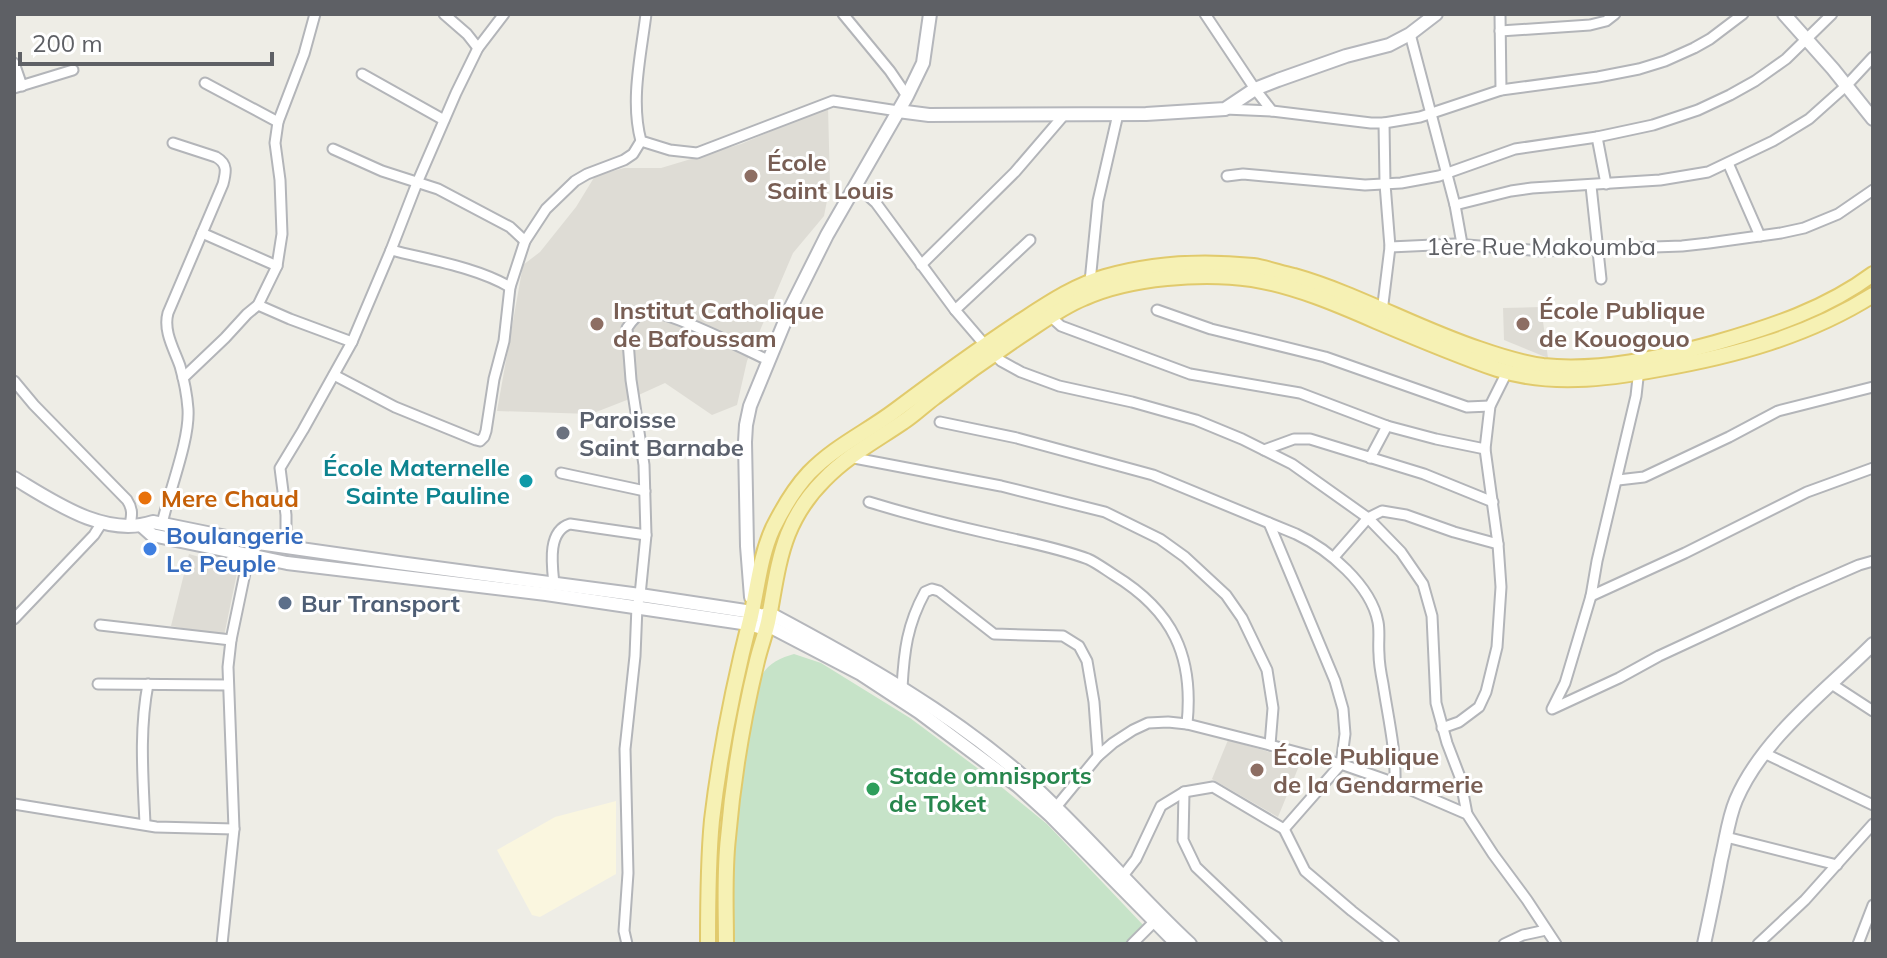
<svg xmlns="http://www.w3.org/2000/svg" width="1887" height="958" viewBox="0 0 1887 958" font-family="Mulish,sans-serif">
<rect width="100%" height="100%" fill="#eeede6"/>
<polygon fill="#faf6df" points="616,801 616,874 540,917 532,915 497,850 555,817"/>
<g fill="#dedcd5">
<polygon points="828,107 830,185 824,216 793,253 747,361 737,405 712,415 665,383 632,398 591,414 497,411 523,265 540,252 576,207 595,176 624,168 661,168 741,144"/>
<polygon points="1541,307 1548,358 1504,340 1503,308"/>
<polygon points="189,554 238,568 224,636 171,626"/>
<polygon points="1228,740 1301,761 1278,817 1212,779"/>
</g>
<path fill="#c6e3c8" d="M794,654l27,9 89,55 78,58 59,48 98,103 -19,17h-396c-2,-64 8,-129 17,-192 3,-22 4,-53 13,-73 6,-15 20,-21 34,-25z"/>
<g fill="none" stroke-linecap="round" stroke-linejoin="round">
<defs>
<g id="street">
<polyline points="444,14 467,34 478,48"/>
<path d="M646,14c-5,41 -16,87 -5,127l29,9 27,3 136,-52 65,10"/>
<polyline points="843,14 890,71 907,96"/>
<polyline points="1205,14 1255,89 1272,111"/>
<polyline points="1500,14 1501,90"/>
<polyline points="1500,31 1590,25 1606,21 1615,14"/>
<polyline points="1410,34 1455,205 1462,244"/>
<polyline points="14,63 22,86"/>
<polyline points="362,74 444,120"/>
<polyline points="205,83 278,122"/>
<polyline points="14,88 73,70"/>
<polyline points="1225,109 1272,111 1371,123 1384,123 1420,117 1501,90 1598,77 1639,69 1665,61 1694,48 1710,39 1743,14"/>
<polyline points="1597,137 1606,184"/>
<polyline points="333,149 382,171 438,189 510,227 525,241"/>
<polyline points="1728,163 1760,236"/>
<polyline points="1227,176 1243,174 1365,185 1401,183 1439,176 1515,149 1597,137 1653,125 1698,110 1730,95 1755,81 1786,59 1832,14"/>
<polyline points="856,185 876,203 955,310 985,345 1001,361 1021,372 1059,386 1132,402 1196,420 1242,439 1292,464 1368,518 1401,552 1423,584 1432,616 1436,703 1447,743 1460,777 1467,814"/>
<polyline points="1591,186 1601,279"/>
<polyline points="1455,205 1511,191 1532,188 1660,180 1708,172 1773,141 1809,119 1847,85 1873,57"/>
<polyline points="202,233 277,266"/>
<polyline points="1390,247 1455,244 1542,251 1682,246 1709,243 1781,233 1804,228 1838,214 1873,190"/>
<path d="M391,250c38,10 85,17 119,37"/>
<polyline points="921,265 1015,172 1064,115"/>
<polyline points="1090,282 1098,201 1118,114"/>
<polyline points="258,305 290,319 352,342"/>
<polyline points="955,310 1030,240"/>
<polyline points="1157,310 1211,329 1325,357 1467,407 1490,406"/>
<polyline points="1382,312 1390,247 1385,184 1384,123"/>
<polyline points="1050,316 1061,326 1190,374 1300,393 1387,426 1436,439 1485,449"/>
<polyline points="1639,369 1636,396 1597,561 1591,596 1565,683 1552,709 1619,678 1659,656 1797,592 1859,565 1873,561"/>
<polyline points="334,375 395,407 476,440 480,441 484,437 486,431 494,379 504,341 510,287 525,241 546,209 575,181 587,174 624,160 633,154 641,141"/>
<polyline points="183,378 225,338 247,314 258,305 277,266 282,234 280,180 275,143 278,122 304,54 315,14"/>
<path d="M14,381l20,24 93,95c6,9 5,15 3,25"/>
<path d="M940,422l77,16 136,37 143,59c32,15 75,51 82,88 2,10 0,21 1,32 0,10 2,20 4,30 5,33 13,66 12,99"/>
<polyline points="1264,450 1294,439 1310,439 1424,474 1493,502"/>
<polyline points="849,457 1001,486 1105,512 1160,539 1185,557 1226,595 1242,618 1267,670 1273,708 1270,745"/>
<polyline points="1370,458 1387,426"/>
<polyline points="561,473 645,491"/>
<polyline points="1618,480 1644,477 1729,437 1778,411 1873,387"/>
<path d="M869,502c39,12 78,22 118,31 34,8 69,14 101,26 9,4 18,11 26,16 59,36 80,81 73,149"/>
<path d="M162,524c7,-33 28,-84 26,-115 -1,-14 -4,-29 -8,-43 -6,-17 -17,-35 -12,-53l55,-129c3,-12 5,-20 -7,-27l-43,-14"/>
<polyline points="286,547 286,515 280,468 303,430 352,342 391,250 417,183 456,93 478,48 504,14"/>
<polyline points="1334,557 1368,518 1382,511 1406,515 1454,532 1498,544"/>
<path d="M554,584c-2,-19 -7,-53 16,-60l76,11"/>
<polyline points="1591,596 1685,553 1807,492 1873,468"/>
<polyline points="14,619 94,535 101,524"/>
<polyline points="100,625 231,640"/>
<polyline points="1830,683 1873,711"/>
<polyline points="98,684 228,685"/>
<path d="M902,688c2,-37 5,-63 23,-96l7,-3 7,2 55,43 69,2 16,10 8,15 7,41 4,54"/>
<polyline points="1442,728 1459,722 1479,707 1486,692 1497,647 1501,587 1498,544 1485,449 1490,406 1508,370"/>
<polyline points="1764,753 1873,805"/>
<polyline points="1184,792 1183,840 1196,867 1277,944"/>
<polyline points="14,804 156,827 234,829"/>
<polyline points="1052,812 1098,756 1113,743 1133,730 1148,723 1168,722 1187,724 1270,745 1341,764 1395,783 1467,814 1493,854 1527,900 1556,944"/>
<path d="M145,824c-2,-47 -6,-93 3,-140"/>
<polyline points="1284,829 1305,871 1352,911 1394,944"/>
<polyline points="1726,837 1837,865"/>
<polyline points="1122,877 1136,859 1161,806 1184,792 1213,787 1284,829 1341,764 1345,734 1343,709 1335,681 1269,523"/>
<polyline points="222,944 234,829 228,667 231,640 250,549"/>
<path d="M627,944l-3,-13 4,-58 -3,-124 10,-93 2,-50 3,-11 6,-60 -2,-70 -13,-85 -4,-52c4,-6 10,-14 18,-16 17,-5 103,39 123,48"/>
<polyline points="1132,944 1158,918"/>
<polyline points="1504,944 1523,935 1546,930"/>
<polyline points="1758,944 1805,900 1873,824"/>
<polyline points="1858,944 1873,905"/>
</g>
<g id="secondary">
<polyline points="1784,14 1833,69 1873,119"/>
<polyline points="898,111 929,115 1146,114 1225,109 1255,89 1278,80 1346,56 1389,45 1410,34 1436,14"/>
<path d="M14,478c40,24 91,60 139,44l98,20 148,21 241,32 112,17 10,4 7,-3c90,48 180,98 257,166 58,52 107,112 164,165"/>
<polyline points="142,526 152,535 287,563 546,594 749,624 759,627 767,625 861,674 919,712 1018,786 1050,815 1177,944"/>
<polyline points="751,597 747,546 745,442 746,425 750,406 790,309 827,235 907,96 923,63 930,14"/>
<path d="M1704,944c6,-28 12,-56 17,-84 5,-20 7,-41 15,-60 27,-63 90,-109 137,-156"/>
</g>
<g id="primary">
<path d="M708,944c0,-41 0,-83 4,-124 8,-68 22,-137 39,-204 7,-31 9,-59 22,-88 10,-20 21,-39 36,-55 26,-27 58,-41 87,-63 40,-30 80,-59 122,-87 28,-18 55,-37 87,-46 48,-14 99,-16 148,-11 14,2 27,7 41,10 63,18 122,52 185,73 20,7 42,14 64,17 57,6 117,-8 172,-23 56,-16 111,-34 158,-69"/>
<path d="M726,944c0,-35 -2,-71 2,-106 5,-59 15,-119 29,-177 3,-13 8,-26 11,-39 6,-30 9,-60 20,-88 8,-20 21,-39 36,-54 23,-24 51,-39 79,-58 11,-7 21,-17 32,-25 30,-23 61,-45 93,-66 18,-12 36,-25 56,-33 46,-21 119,-26 168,-19 43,7 85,25 124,42 40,17 80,34 121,48 52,17 109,10 162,0 75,-13 149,-33 214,-74"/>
</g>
</defs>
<use href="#street" stroke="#b3b5b9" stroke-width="13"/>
<use href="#secondary" stroke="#b5b7bc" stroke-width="16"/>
<use href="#primary" stroke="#e1ca6c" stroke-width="18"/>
<use href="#street" stroke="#fff" stroke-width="9"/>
<use href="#secondary" stroke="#fff" stroke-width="12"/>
<use href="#primary" stroke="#f6f1b4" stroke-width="14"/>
</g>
<g fill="#8d6e63" stroke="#fff" stroke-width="3">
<circle cx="751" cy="176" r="8"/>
<circle cx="597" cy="324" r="8"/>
<circle cx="1523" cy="324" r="8"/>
<circle cx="1257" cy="770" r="8"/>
</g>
<circle fill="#6b7280" stroke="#fff" stroke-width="3" cx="563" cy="433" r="8"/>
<circle fill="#0f9aa8" stroke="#fff" stroke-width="3" cx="526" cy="481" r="8"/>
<circle fill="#e8710a" stroke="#fff" stroke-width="3" cx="145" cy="498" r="8"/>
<circle fill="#3f7fe0" stroke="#fff" stroke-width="3" cx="150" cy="549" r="8"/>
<circle fill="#5c6f8a" stroke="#fff" stroke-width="3" cx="285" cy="603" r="8"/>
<circle fill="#2e9e5b" stroke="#fff" stroke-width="3" cx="873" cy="789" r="8"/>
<g text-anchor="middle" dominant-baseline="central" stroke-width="6" stroke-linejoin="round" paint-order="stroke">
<g font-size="24" font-weight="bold" fill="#785e54" stroke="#fff" text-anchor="start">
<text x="767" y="162">École<tspan x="767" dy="28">Saint Louis</tspan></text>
<text x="613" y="310">Institut Catholique<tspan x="613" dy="28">de Bafoussam</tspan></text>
<text x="1539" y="310">École Publique<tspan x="1539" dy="28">de Kouogouo</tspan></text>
<text x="1273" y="756">École Publique<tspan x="1273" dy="28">de la Gendarmerie</tspan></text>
</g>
<g font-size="24" fill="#5e6065" stroke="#fff">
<text x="1541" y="246">1ère Rue Makoumba</text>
</g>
<g font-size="24" font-weight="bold" fill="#5b616d" stroke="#fff" text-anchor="start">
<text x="579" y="419">Paroisse<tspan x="579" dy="28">Saint Barnabe</tspan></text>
</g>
<g font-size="24" font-weight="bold" fill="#0d838f" stroke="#fff" text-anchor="end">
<text x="510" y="467">École Maternelle<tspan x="510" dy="28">Sainte Pauline</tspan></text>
</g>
<g font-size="24" font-weight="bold" fill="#c56008" stroke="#fff" text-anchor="start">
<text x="161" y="498">Mere Chaud</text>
</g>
<g font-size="24" font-weight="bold" fill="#366cbe" stroke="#fff" text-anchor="start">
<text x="166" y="535">Boulangerie<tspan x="166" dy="28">Le Peuple</tspan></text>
</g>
<g font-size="24" font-weight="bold" fill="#4e5e75" stroke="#fff" text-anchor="start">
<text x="301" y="603">Bur Transport</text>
</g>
<g font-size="24" font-weight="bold" fill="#27864d" stroke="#fff" text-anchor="start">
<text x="889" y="775">Stade omnisports<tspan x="889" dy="28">de Toket</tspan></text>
</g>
</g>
<rect width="1887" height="958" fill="none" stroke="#5e6065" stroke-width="32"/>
<path d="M20 52v12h252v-12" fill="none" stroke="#5e6065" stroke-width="4"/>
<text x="32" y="52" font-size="24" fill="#5e6065" stroke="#ffffff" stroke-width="6" paint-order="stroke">200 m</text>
</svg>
